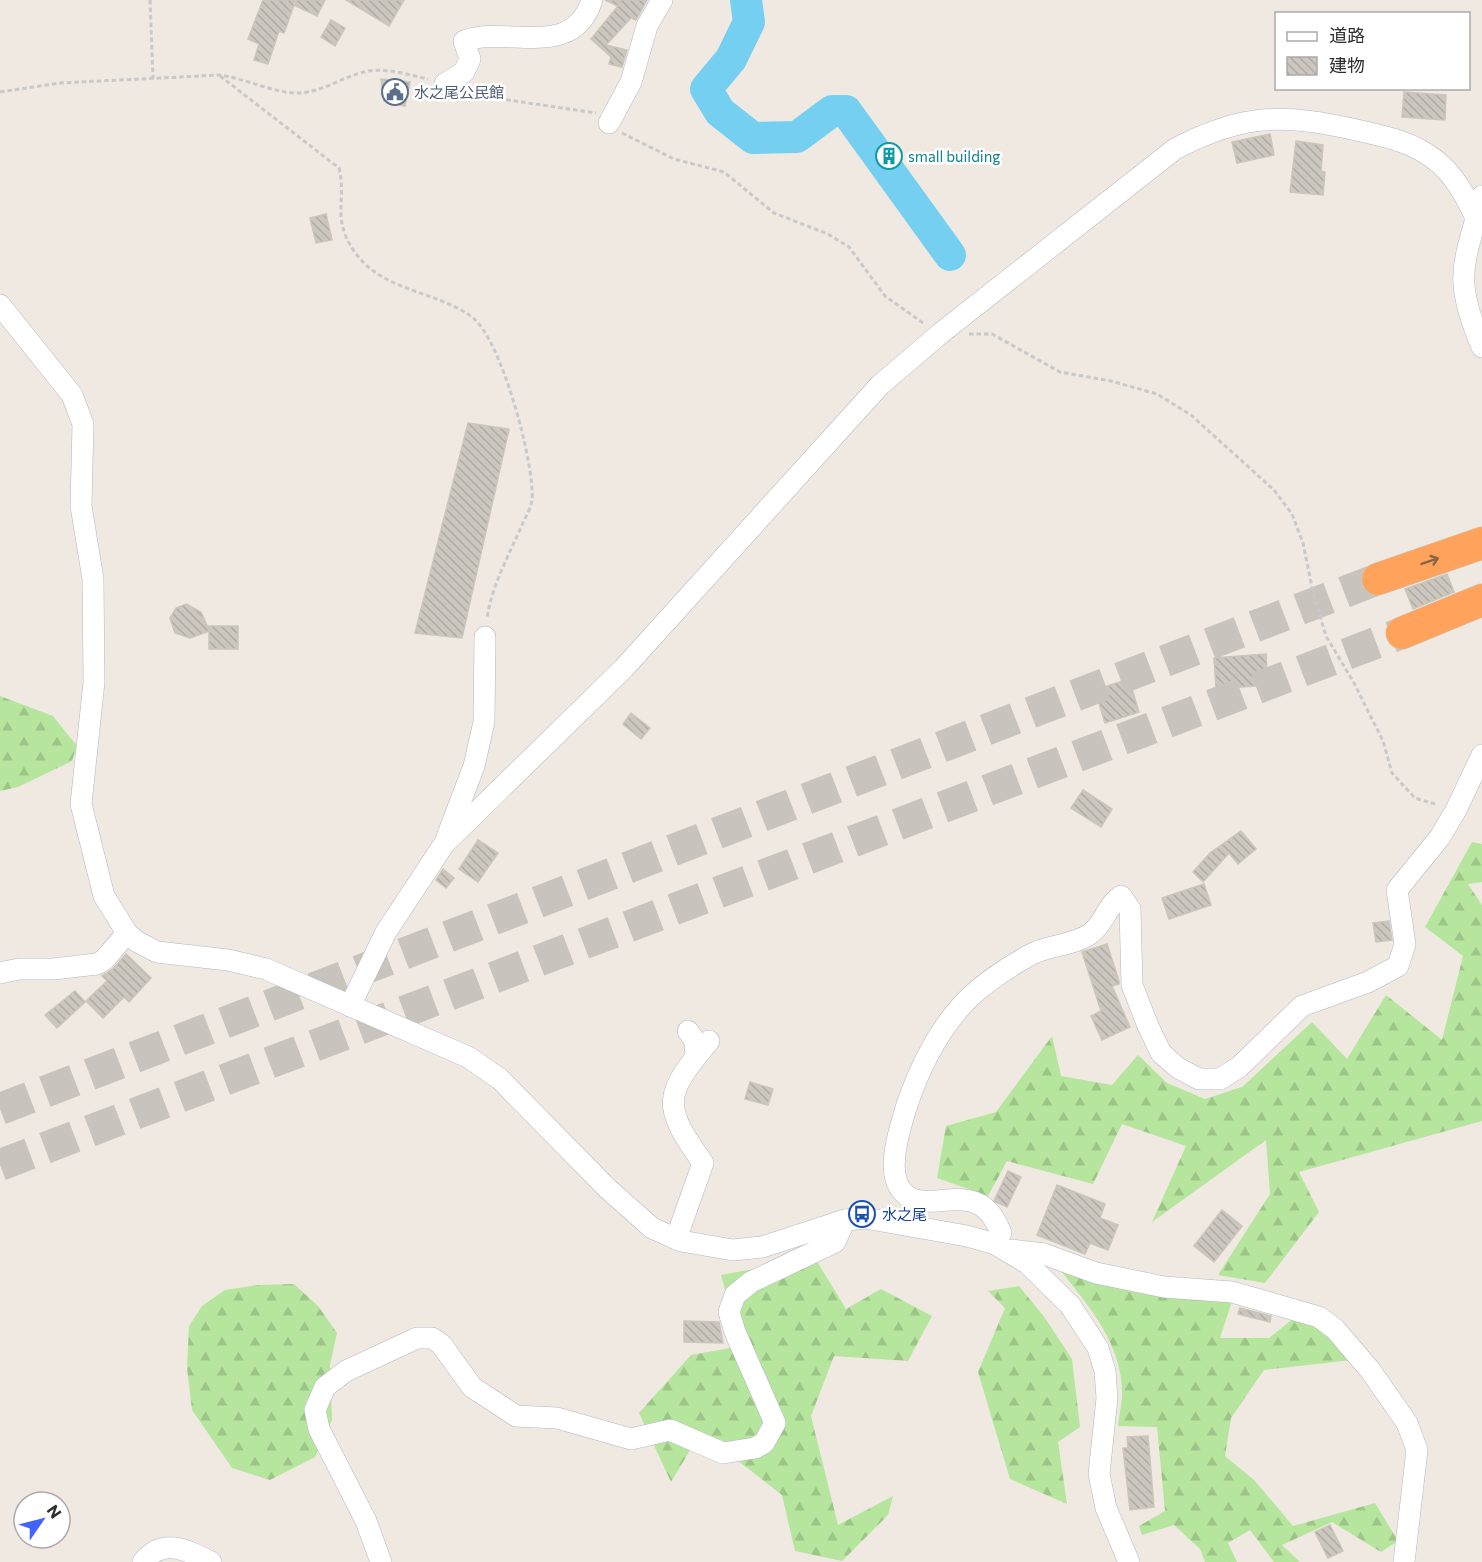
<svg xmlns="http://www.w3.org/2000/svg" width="1482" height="1562" viewBox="0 0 1482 1562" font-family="Commissioner,'Noto Sans JP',sans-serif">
<defs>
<pattern id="forest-firs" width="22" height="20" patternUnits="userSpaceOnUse" patternTransform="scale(1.5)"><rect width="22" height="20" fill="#b6e59e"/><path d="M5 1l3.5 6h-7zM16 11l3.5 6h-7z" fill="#9dc588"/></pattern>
<pattern id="building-back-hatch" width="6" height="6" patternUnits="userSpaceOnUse" patternTransform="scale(1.5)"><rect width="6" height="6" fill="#cbc7bf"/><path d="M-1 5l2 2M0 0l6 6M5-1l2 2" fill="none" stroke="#afaba4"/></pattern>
</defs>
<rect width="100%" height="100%" fill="#efe9e1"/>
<g fill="url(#forest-firs)">
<polygon points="0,696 53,716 77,746 72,761 18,787 0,791"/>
<polygon points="1472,842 1482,844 1482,882 1468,884 1482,905 1482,1121 1299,1172 1319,1212 1265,1283 1218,1275 1270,1194 1266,1140 1152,1222 1186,1146 1122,1124 1093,1184 1007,1161 988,1196 937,1178 946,1126 996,1112 1052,1036 1061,1076 1112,1085 1138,1055 1167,1083 1205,1099 1242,1087 1312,1022 1347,1059 1386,995 1442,1040 1463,956 1425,927"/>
<polygon points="810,1250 846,1309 881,1289 932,1316 908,1361 834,1356 811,1416 838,1525 893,1496 888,1515 842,1561 795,1551 782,1495 701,1432 671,1482 639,1413 691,1355 741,1346 721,1275 765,1267"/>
<path d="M1061,1271c61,22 107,28 171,30l-12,37h49l25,-20 26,8 32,34 -88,10 -33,48 -6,38 29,24 39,46 82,-23 23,38 -17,11 -49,-30 -50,23 18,17h-26l-24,-32 -22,13 9,19h-32l-5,-13 -26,-24 -32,10 -3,-9 26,-15 -8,-84 -39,-1c1,-10 4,-22 4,-32 1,-48 -33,-88 -61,-123z"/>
<polygon points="294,1284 318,1306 337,1333 330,1365 332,1420 315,1457 270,1480 232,1468 192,1410 187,1368 189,1326 202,1306 225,1290 258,1285"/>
<polygon points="1019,1286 1045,1318 1072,1359 1080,1427 1058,1442 1067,1504 1010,1479 978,1372 1005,1308 988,1291"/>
</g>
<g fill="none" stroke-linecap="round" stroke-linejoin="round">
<polyline stroke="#75cff0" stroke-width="32" points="746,0 749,22 731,59 706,89 720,112 753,138 797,137 832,111 846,111 950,255"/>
</g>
<g fill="url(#building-back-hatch)" stroke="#cbc5ba" stroke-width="1.5">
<polygon points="263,0 325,0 317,16 294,5 284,33 279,31 268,64 254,60 259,44 248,39"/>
<polygon points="346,0 404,0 389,26"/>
<polygon points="605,0 647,0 636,20 631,18 606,45 627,50 622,67 609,64 611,57 591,39 618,6"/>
<polygon points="331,20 345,28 335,46 321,37"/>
<polygon points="381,79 410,82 405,106 384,101"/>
<polygon points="1404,92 1446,95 1445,120 1402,117"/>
<polygon points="1270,134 1274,155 1237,163 1232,142"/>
<polygon points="1296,141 1323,145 1321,171 1325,172 1323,195 1290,192"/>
<polygon points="326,214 332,240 316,243 310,218"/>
<polygon points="468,423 509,429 462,638 415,633"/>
<polygon points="1447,574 1454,592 1413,609 1405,589"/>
<polygon points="186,604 201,612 209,630 209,626 238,626 238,649 209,649 209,631 190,638 175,633 170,618 176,608"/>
<polygon points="1266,654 1268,685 1216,689 1214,658"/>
<polygon points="1129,679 1139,712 1105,723 1095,690"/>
<polygon points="631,713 650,728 641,739 623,724"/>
<polygon points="1083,790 1112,809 1101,827 1071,808"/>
<polygon points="1241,831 1256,849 1238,864 1229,853 1203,882 1193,872 1210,853"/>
<polygon points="478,840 498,853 478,882 459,869"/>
<polygon points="443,869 454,878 446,888 436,880"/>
<polygon points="1204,884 1211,905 1169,919 1162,898"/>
<polygon points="1389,921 1392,940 1376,942 1373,923"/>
<polygon points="1107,944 1119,981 1119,984 1112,986 1130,1027 1102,1040 1091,1016 1101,1011 1082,952"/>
<polygon points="126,954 151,978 129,1002 124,997 103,1018 86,1001 107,981 102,976 113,969"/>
<polygon points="75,991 85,1002 57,1028 45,1015"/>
<polygon points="750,1082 773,1089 768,1105 745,1099"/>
<polygon points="1008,1171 1021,1177 1007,1207 994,1201"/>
<polygon points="1057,1185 1105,1204 1100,1218 1118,1225 1108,1250 1090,1243 1085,1254 1037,1235"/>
<polygon points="1222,1210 1242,1226 1214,1262 1194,1246"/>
<polygon points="1240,1308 1271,1316 1270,1322 1238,1314"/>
<polygon points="684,1321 719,1322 723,1343 684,1342"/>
<polygon points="1148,1436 1154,1507 1130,1510 1123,1448 1128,1448 1127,1437"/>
<polygon points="1330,1525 1343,1551 1328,1558 1315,1532"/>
</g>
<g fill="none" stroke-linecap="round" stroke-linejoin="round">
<g stroke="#c8c4bd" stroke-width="32" stroke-dasharray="32 16" stroke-linecap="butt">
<polyline points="0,1109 1378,579"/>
<polyline points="0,1165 1402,633"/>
</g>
<defs>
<g id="minor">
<path d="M445,84l19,-12 6,-13 -6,-18c44,-16 109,20 128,-41"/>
<polyline points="609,123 631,82 647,26 662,0"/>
<path d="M1482,196c-18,70 -30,80 0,151"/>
<polyline points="0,305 72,395 83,424 81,506 93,579 94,682 81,804 104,896 127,933 136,941 157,952 228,960 266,969 468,1057 500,1079 608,1189 652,1228 681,1241 733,1250 762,1247 845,1220 865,1218 967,1236 995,1244 1027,1263 1070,1305 1098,1348 1105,1371 1107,1398 1099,1474 1106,1508 1129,1562"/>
<polyline points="447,837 474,766 484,722 485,637"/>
<polyline points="0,973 19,969 53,969 97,964 104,960 127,933"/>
<path d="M350,1006l36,-74 58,-88 180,-176 256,-283 61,-52 234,-184c70,-37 110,-35 186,-18 26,6 51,11 73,28 20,15 31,36 42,59"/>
<polyline points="688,1031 695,1041 696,1057"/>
<path d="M676,1239l27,-76c-41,-58 -40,-67 6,-122"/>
<path d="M995,1244l6,-11c-24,-63 -74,-12 -99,-42 -14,-16 -6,-48 -1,-66 12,-45 35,-95 69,-128 16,-15 40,-31 60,-42 17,-10 42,-9 60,-21 14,-10 17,-29 31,-38l9,13 2,76 16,41 13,27 17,15 21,11h21l19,-12 63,-61 66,-24 30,-16 7,-22 -8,-54 43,-53 16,-27 26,-55"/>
<polyline points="1012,1250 1044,1254 1096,1273 1164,1287 1232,1292 1319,1317 1335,1329 1370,1370 1407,1423 1417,1450 1404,1562"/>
<path d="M143,1562c20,-25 44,-12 68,0"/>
<polyline points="381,1562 366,1521 319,1429 315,1410 325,1387 346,1371 417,1338 432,1338 441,1344 472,1387 516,1416 557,1418 631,1439 670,1430 723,1453 755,1448 764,1443 775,1423 735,1332 729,1312 735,1295 751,1282 835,1242 845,1220"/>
</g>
<g id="highway">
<polyline points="1378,579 1482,543"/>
<polyline points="1402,633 1482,600"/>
</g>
</defs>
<use href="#minor" stroke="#b4b7c1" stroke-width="22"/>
<use href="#highway" stroke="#c9c9c9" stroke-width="33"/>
<g stroke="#c9c9c9" stroke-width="3" stroke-dasharray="4.5 3" stroke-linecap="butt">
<polyline points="150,0 153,78"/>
<path d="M220,76l119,92c8,34 -8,49 15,83 28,41 81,39 118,66 29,21 63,147 60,183 -1,8 -7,18 -10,25 -13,30 -31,62 -35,94"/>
<polyline points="470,90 508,100 596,113"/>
<path d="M0,92l60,-9 159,-8c25,3 52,17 76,18 26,1 49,-18 74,-22 19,-3 41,4 59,8"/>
<polyline points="622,133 674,159 724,172 774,213 828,234 849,247 885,296 923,323"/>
<polyline points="969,334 992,334 1060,372 1111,381 1157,394 1191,415 1274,490 1292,514 1303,543 1313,592 1326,636 1354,683 1383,741 1392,773 1415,798 1438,805"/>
</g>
<use href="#minor" stroke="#fff" stroke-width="21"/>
<use href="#highway" stroke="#ffa35c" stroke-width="32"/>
</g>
<defs><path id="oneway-shaft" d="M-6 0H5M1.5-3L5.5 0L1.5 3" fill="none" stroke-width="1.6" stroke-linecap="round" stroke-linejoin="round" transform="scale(1.5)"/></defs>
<use stroke="#8c6343" href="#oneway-shaft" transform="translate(1430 561) rotate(-19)"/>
<defs>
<symbol id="civic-ring" viewBox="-11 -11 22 22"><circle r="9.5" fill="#fff" stroke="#5c6f8a" stroke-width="1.5"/><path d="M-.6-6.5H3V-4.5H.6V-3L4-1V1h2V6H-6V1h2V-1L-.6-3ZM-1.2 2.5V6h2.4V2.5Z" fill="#5c6f8a"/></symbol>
<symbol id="building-ring" viewBox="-11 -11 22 22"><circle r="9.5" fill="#fff" stroke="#0f9aa8" stroke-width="1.5"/><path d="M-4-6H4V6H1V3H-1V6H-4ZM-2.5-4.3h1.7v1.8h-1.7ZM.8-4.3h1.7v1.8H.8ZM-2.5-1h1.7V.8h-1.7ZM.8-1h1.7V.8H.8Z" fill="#0f9aa8"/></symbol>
<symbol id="bus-ring" viewBox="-11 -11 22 22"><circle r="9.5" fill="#fff" stroke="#1a4fb4" stroke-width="1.5"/><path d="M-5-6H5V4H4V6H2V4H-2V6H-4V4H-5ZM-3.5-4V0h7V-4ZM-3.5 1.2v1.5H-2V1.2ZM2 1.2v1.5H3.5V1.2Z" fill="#1a4fb4"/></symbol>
</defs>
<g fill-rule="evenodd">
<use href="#civic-ring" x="380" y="77" width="30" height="30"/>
<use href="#building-ring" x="874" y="141" width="30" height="30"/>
<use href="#bus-ring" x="847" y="1199" width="30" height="30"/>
</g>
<g text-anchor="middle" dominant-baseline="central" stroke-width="5" stroke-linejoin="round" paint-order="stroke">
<g font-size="15" fill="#4e5e75" stroke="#fff" text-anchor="start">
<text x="414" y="92">水之尾公民館</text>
</g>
<g font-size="15" fill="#0d838f" stroke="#fff" text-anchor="start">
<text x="908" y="156">small building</text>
</g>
<g font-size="15" fill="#164399" stroke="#fff" text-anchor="start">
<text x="882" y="1214">水之尾</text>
</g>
</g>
<rect x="1275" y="12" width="195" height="78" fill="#ffffff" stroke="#ababab" stroke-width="1.5"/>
<rect x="1287" y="32" width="30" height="9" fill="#ffffff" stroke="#ababab" stroke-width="1.5"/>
<text x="1329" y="42" font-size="18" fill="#2e2e2e">道路</text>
<rect x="1287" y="57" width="30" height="18" fill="url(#building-back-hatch)" stroke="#ababab" stroke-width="1.5"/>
<text x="1329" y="72" font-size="18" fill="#2e2e2e">建物</text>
<g transform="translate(42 1520) rotate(55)"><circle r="28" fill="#ffffff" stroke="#ababab" stroke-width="1.5"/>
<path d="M0-4.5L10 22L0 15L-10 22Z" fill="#4264fb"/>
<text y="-9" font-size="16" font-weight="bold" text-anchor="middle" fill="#2e2e2e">N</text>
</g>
</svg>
